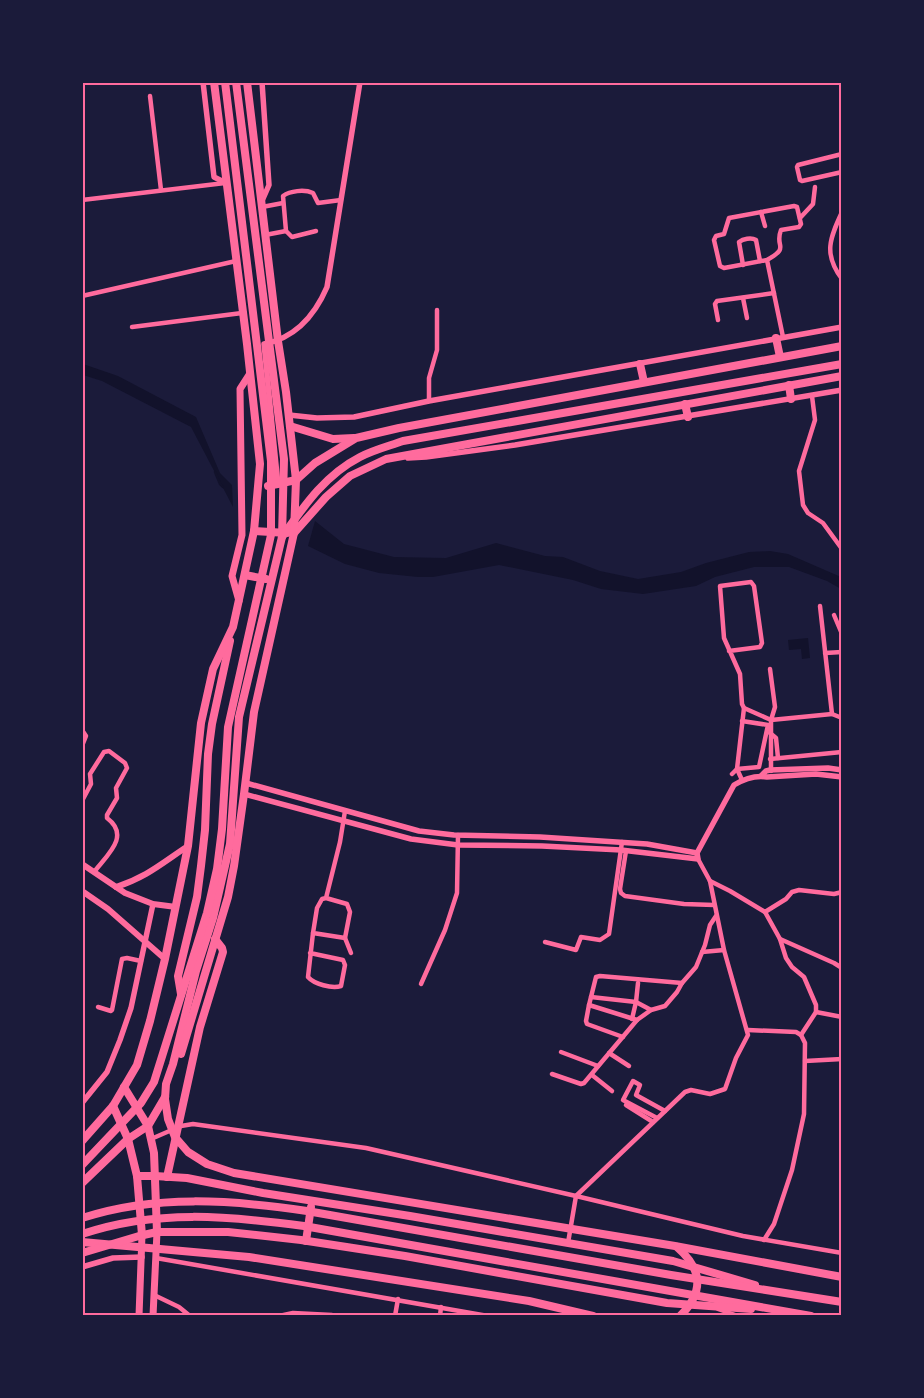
<svg xmlns="http://www.w3.org/2000/svg" width="924" height="1398" viewBox="0 0 924 1398" font-family="'Asap Condensed',sans-serif">
<rect width="100%" height="100%" fill="#1b1b3a"/>
<g fill="#12122b">
<polygon points="83,364 118,376 196,417 220,473 232,485 233,507 191,427 102,381 83,375"/>
<polygon points="315,521 344,544 394,557 446,558 496,543 545,556 563,557 600,571 638,579 681,572 706,563 749,552 770,551 788,554 841,577 841,589 827,581 789,567 754,567 715,577 696,586 643,594 601,589 573,580 499,565 433,577 418,577 379,573 345,564 308,546"/>
<polygon points="808,638 810,658 802,659 801,649 789,650 788,640"/>
</g>
<g fill="none" stroke-linecap="round" stroke-linejoin="round">
<polyline stroke="#12122b" stroke-width="2.5" points="215,472 220,484 223,487"/>
<g stroke="#ff6b9d" stroke-width="4.5">
<polyline points="150,96 161,190"/>
<polyline points="842,154 798,165 797,167 800,180 802,181 842,172"/>
<polyline points="82,200 225,183"/>
<polyline points="262,207 283,203"/>
<polyline points="761,212 765,226"/>
<path d="M842,212c-12,26 -19,42 0,67"/>
<polyline points="800,218 813,204 815,187"/>
<path d="M316,231l-24,6 -6,-6 -3,-35c7,-5 21,-7 30,-3l5,10 23,-3"/>
<polyline points="265,235 286,231"/>
<path d="M767,260l-43,8 -4,-2 -6,-26 2,-4 8,-2 5,-16 65,-12 3,1 4,17 -2,3 -18,3c-7,18 10,16 -14,30l16,77"/>
<path d="M743,265l-4,-23c4,-3 12,-5 17,-2l4,21"/>
<polyline points="82,296 236,261"/>
<polyline points="743,298 747,318"/>
<polyline points="718,320 715,304 717,301 774,293"/>
<polyline points="132,327 242,313"/>
<polyline points="812,396 815,420 799,471 803,505 808,513 823,523 842,549"/>
<polyline points="429,401 429,378 437,350 437,310"/>
<polyline points="834,615 842,634"/>
<polyline points="729,651 760,647 762,643 754,586 751,582 720,586 724,638 740,674 742,704 744,708 771,720 771,771"/>
<polyline points="825,653 842,652"/>
<polyline points="770,669 775,707 771,720 832,714 820,606"/>
<polyline points="832,714 842,718"/>
<polyline points="82,730 86,736 82,746"/>
<polyline points="770,733 776,738 778,758"/>
<polyline points="770,759 842,752"/>
<polyline points="732,774 737,769 759,767 768,725 742,721"/>
<polyline points="742,780 737,769 744,708"/>
<path d="M82,801l9,-17 -1,-10 14,-22 5,-1 16,12 2,5 -11,20 1,10 -10,17v3c24,18 0,37 -13,54"/>
<polyline points="626,851 620,889 621,893 625,896 684,904 714,905"/>
<polyline points="710,881 730,891 765,912 786,899 792,892 799,890 834,894 842,892"/>
<polyline points="326,898 347,904 350,912 345,938 313,933 317,908 322,899 326,898 340,842 345,811"/>
<polyline points="765,912 780,939 834,963 842,968"/>
<polyline points="345,938 351,953"/>
<polyline points="780,939 786,958 792,967 804,977 816,1005 816,1012 801,1035"/>
<polyline points="545,942 576,950 581,937 600,940 609,934 622,842"/>
<polyline points="702,952 724,950"/>
<path d="M310,953l33,7 2,5 -4,21c-9,3 -27,-2 -33,-9l5,-44"/>
<polyline points="421,984 445,930 457,893 458,835"/>
<polyline points="591,997 636,1002 651,1010"/>
<polyline points="589,1005 596,977 600,976 682,983"/>
<polyline points="98,1007 111,1011 112,1010 122,959 127,958 141,961"/>
<polyline points="816,1012 842,1017"/>
<polyline points="632,1019 636,1002 638,983"/>
<polyline points="748,1030 796,1032 801,1035 805,1043 804,1114 792,1170 774,1224 764,1240"/>
<polyline points="623,1037 587,1024 586,1021 589,1005 637,1020"/>
<polyline points="561,1052 598,1066"/>
<polyline points="609,1053 629,1066"/>
<polyline points="805,1061 842,1059"/>
<polyline points="552,1074 581,1084 584,1083 637,1020 651,1010 665,1006 677,992 682,983 696,967 705,945 710,925 716,916"/>
<polyline points="592,1075 612,1091"/>
<polyline points="626,1105 653,1122"/>
<polyline points="657,1118 623,1100 633,1081 640,1085 636,1095 665,1111"/>
<polyline points="151,1139 181,1126 193,1124 366,1148 576,1196 743,1236 842,1253"/>
<polyline points="576,1196 685,1092 691,1090 710,1094 725,1089 736,1058 748,1035 724,950 710,881 698,859"/>
<polyline points="568,1243 576,1196"/>
<polyline points="156,1258 488,1316"/>
<polyline points="154,1295 179,1307 190,1316"/>
<polyline points="718,1309 738,1316"/>
<polyline points="279,1316 293,1313 332,1315"/>
<polyline points="395,1316 398,1299"/>
<polyline points="440,1316 441,1307"/>
</g>
<g stroke="#ff6b9d" stroke-width="5.5">
<polyline points="203,82 214,177 226,183"/>
<polyline points="262,82 269,185 262,201"/>
<polyline points="289,415 317,418 354,417 429,401 842,327"/>
<polyline points="408,458 426,457 515,445 842,390"/>
<path d="M278,485l-14,-141c31,-6 51,-29 63,-57l33,-205"/>
<polyline points="761,776 766,771 770,770 828,768 842,770"/>
<polyline points="246,783 419,831 454,835 540,837 647,844 697,853"/>
<path d="M244,794l167,45 47,6 84,1 79,4 77,9 -1,-6 37,-68c10,-6 21,-10 33,-8l49,-3 26,3"/>
<polyline points="82,1103 107,1072 120,1040 131,1008 153,904"/>
<polyline points="82,1267 113,1258 142,1257"/>
</g>
<g stroke="#ff6b9d" stroke-width="6">
<polyline points="82,864 125,893 153,904 176,907"/>
<path d="M116,887c31,-10 46,-24 72,-41"/>
<polyline points="82,891 108,909 165,959"/>
</g>
<g stroke="#ff6b9d" stroke-width="7">
<polyline points="239,601 232,576 242,535 240,389 249,375"/>
<polyline points="139,1316 142,1235"/>
<polyline points="153,1316 157,1232"/>
</g>
<g stroke="#ff6b9d" stroke-width="8">
<polyline points="236,82 284,459 282,537 239,717 230,844 213,918 196,971 173,1064 166,1084 165,1099 168,1119 175,1137 188,1152 207,1164 234,1173 675,1246 842,1277"/>
<polyline points="776,338 780,357"/>
<polyline points="640,364 644,382"/>
<polyline points="789,385 791,399"/>
<polyline points="685,404 688,417"/>
<polyline points="290,426 333,439 354,438"/>
<polyline points="268,486 296,480 315,463 356,438 399,428 842,346"/>
<polyline points="254,531 287,533"/>
<polyline points="294,533 326,497 350,476 386,459 842,376"/>
<path d="M282,537c22,-31 43,-62 78,-80 13,-7 29,-11 43,-16l439,-77"/>
<polyline points="245,575 266,579"/>
<polyline points="181,994 178,976 197,897 201,866 205,830 208,754 212,724 230,641"/>
<polyline points="181,1054 228,897 234,866 244,794 254,712 294,533 296,480 286,392 278,341 247,82"/>
<polyline points="124,1087 148,1126 154,1153 157,1232"/>
<polyline points="113,1106 128,1139 137,1176 142,1235"/>
<polyline points="82,1141 113,1106 137,1065 150,1021 165,959 188,846 201,723 213,669 233,627 254,531 260,464 247,344 214,82"/>
<polyline points="82,1165 141,1103 154,1082 207,913 217,869 222,829 228,727 271,535 271,461 225,82"/>
<polyline points="137,1176 155,1176 187,1178 263,1193 410,1216 673,1261 755,1285"/>
<polyline points="167,1177 200,1027 223,952 222,948 215,939"/>
<polyline points="82,1183 128,1139 148,1126 165,1097"/>
<path d="M82,1218c73,-24 150,-18 225,-7l364,64 171,27"/>
<path d="M82,1234c74,-25 147,-18 222,-8l507,90"/>
<polyline points="306,1241 311,1207"/>
<polyline points="82,1242 249,1257 529,1301 593,1316"/>
<path d="M677,1247c25,22 28,44 3,69"/>
<polyline points="82,1253 139,1236 157,1232 228,1232 301,1240 405,1256 667,1303 751,1309"/>
</g>
</g>
<rect width="924" height="1398" fill="none" stroke="#1b1b3a" stroke-width="168"/>
<rect x="84" y="84" width="756" height="1230" fill="none" stroke="#ff6b9d" stroke-width="2"/>
</svg>
